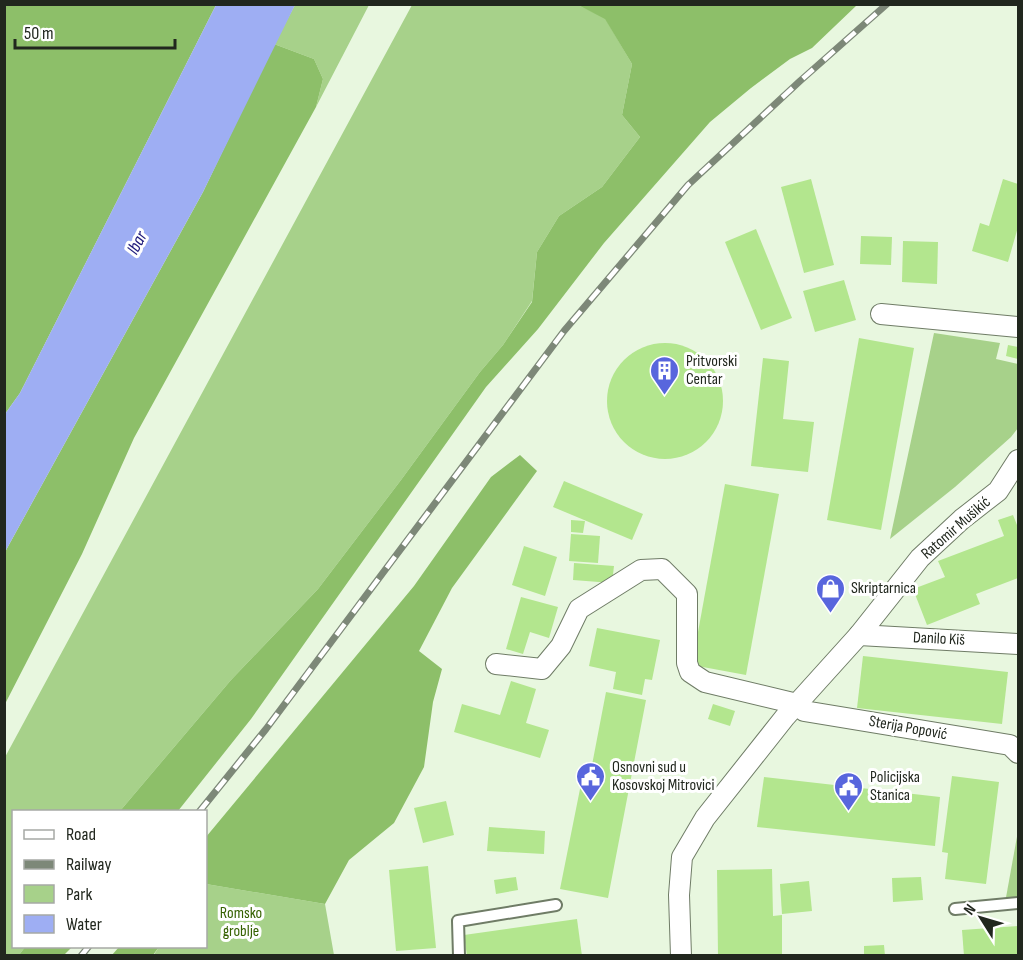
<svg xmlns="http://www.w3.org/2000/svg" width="1023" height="960" viewBox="0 0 1023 960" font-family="'Sofia Sans Condensed',sans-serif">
<rect width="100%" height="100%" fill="#e8f7df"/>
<g fill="#a7d18a">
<polygon points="295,5 369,5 316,107 323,79 314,59 274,44"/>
<polygon points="412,5 578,5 605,18 632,64 622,115 640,137 602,187 559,216 537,252 532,301 503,345 480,372 401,480 318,589 231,680 120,811 14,812 14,946 25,947 19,955 5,955 4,759"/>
<polygon points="934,333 1000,343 996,359 1018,364 1018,428 1011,437 955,487 890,539"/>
<polygon points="1018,831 1018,901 1005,903"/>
<polygon points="206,884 325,904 334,955 153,956 159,947 206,946"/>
</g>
<g fill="#8dbf69">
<polygon points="5,5 216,5 20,393 5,414"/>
<polygon points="578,5 857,5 812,48 790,59 751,88 710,122 604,243 538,329 486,387 251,719 178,811 120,811 231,680 318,589 401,480 480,372 503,345 532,302 537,252 559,216 602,187 640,137 622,115 632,64 605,19"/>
<polygon points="274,44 314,59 323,79 316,107 134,438 82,554 5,704 5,552 203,192"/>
<polygon points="520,455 537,471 452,588 419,651 442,669 433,702 424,767 394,823 349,860 325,904 206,884 206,837 414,586 491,477"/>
<polygon points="25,947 25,946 72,947 64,955 19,955"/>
<polygon points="119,947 119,946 159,947 153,955 112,955"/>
</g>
<polygon fill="#9eaef3" points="216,5 295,5 203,192 5,552 5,414 20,393"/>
<g fill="#b3e68e">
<polygon points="811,179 834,265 804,273 781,187"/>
<polygon points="1003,179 1018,184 1018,227 1008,262 972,251 980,223 989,226"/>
<polygon points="756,229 792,318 761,330 725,242"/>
<polygon points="861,236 892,237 891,265 860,264"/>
<polygon points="903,241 938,242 937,284 902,282"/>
<polygon points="844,280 856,320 815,332 803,291"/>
<polygon points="859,338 914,348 881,530 827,520"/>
<circle cx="665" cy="401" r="58"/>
<polygon points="1008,345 1018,347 1018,359 1006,356"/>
<polygon points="763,358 789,361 783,419 814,422 808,472 751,466"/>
<polygon points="564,481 643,514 632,540 553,507"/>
<polygon points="725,484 779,494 746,675 692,665"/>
<polygon points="1013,515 1017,525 1018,524 1018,578 976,594 980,604 927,625 913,589 945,577 938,561 1004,536 998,520"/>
<polygon points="571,520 585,521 583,533 571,532"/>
<polygon points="571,534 600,536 598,563 569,561"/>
<polygon points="524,546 557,557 545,596 512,585"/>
<polygon points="574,563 614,566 612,583 573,580"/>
<polygon points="521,597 558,607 549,638 530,632 523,654 506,649"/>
<polygon points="597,628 660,640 652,680 645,679 642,695 613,689 616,672 589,666"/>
<polygon points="863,656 1008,672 1002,724 857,708"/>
<polygon points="511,681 536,689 526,723 549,730 540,758 454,732 462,704 500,715"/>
<polygon points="606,692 646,700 608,898 560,889 585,764 592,765"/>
<polygon points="713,704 735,711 730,726 708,719"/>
<polygon points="952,776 999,782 986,884 945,879 948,853 942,852"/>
<polygon points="764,777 940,797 935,846 757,827"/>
<polygon points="446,801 454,835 423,843 414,808"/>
<polygon points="489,827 545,831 544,854 487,851"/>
<polygon points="428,866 436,948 396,951 389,870"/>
<polygon points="772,869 773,916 782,915 782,956 718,956 717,870"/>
<polygon points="516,877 518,890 496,894 494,880"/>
<polygon points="921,877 923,900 893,902 892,878"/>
<polygon points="809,881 812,911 782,914 780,884"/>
<polygon points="577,919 582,956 467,956 464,935"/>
<polygon points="1018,926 1018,956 964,956 962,930"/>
<polygon points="884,945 885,956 864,956 864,946"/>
</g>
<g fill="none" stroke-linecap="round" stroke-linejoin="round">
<defs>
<g id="lane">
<polyline points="955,909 1018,903"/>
<polyline points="459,956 458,921 556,905"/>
</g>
<g id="street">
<polyline points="881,314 1018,327"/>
<polyline points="859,635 1018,644"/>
<polyline points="496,664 542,669 561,646 579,609 641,570 662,569 687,594 687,663 690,672 705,682 797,704 804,711 1010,745 1018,753"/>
<polyline points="681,956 679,895 682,857 705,818 785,717 859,635 920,558 962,519 998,491 1018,460"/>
</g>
</defs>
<use href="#lane" stroke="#6f7c66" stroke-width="14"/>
<use href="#street" stroke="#6f7c66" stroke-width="22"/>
<use href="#lane" stroke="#fff" stroke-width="10"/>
<use href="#street" stroke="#fff" stroke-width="20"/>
<defs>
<g id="rail">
<polyline points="199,812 266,729 564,331 688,185 800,81 887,4"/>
<polyline points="81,956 89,946"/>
</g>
</defs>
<use href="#rail" stroke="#7d8878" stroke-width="7"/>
<use href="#rail" stroke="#fff" stroke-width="4.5" stroke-dasharray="14" stroke-linecap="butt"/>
</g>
<defs>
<symbol id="building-pin" viewBox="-11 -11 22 30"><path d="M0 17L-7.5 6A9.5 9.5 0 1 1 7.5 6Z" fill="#5866dd" stroke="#fff"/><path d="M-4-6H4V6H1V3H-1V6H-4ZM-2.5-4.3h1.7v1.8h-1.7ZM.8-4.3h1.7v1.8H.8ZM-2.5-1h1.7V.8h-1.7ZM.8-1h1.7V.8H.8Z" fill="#fff"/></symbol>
<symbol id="shop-pin" viewBox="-11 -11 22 30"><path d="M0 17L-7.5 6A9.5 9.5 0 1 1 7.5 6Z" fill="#5866dd" stroke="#fff"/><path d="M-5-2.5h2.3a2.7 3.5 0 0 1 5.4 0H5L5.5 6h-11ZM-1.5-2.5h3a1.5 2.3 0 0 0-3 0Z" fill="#fff"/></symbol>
<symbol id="civic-pin" viewBox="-11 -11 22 30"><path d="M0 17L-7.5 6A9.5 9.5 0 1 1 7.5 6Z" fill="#5866dd" stroke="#fff"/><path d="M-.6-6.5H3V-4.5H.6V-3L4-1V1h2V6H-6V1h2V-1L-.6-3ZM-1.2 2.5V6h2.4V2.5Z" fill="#fff"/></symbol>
</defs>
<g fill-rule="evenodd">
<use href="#building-pin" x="648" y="354" width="33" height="45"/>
<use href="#shop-pin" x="814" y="572" width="33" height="45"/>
<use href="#civic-pin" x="574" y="760" width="33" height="45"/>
<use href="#civic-pin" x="832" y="770" width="33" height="45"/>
</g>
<g text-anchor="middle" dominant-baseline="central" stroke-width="6" stroke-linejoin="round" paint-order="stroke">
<g font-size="16" fill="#21271e" stroke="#fff" text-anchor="start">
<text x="686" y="361">Pritvorski<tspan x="686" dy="18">Centar</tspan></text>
<text x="851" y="588">Skriptarnica</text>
<text x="612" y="767">Osnovni sud u<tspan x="612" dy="18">Kosovskoj Mitrovici</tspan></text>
<text x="870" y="777">Policijska<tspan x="870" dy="18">Stanica</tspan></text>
</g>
<g font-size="16" fill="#21271e" stroke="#fff">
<text transform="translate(956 528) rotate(-41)">Ratomir Mušikić</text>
<text transform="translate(939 639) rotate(3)">Danilo Kiš</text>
<text transform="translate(908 728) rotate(10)">Sterija Popović</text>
</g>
<g font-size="16" fill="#356100" stroke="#fff">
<text x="241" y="913">Romsko<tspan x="241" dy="18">groblje</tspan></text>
</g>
<g font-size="18" font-style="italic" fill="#1e197b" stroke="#fff">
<text transform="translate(137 243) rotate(-62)">Ibar</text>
</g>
</g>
<rect width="1023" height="960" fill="none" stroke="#21271e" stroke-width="12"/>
<rect x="12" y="810" width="195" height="138" fill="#ffffff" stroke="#a6a9a5" stroke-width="1.5"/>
<rect x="24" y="830" width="30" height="9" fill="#ffffff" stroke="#a6a9a5" stroke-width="1.5"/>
<text x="66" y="840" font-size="18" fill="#21271e">Road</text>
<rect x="24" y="860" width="30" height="9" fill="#7d8878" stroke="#a6a9a5" stroke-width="1.5"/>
<text x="66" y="870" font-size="18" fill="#21271e">Railway</text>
<rect x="24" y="885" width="30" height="18" fill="#a7d18a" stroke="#a6a9a5" stroke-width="1.5"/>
<text x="66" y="900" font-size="18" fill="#21271e">Park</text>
<rect x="24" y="915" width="30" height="18" fill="#9eaef3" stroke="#a6a9a5" stroke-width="1.5"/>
<text x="66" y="930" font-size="18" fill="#21271e">Water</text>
<g transform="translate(981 918) rotate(307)" stroke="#ffffff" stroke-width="4.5" paint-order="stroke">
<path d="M0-4.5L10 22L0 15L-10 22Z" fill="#21271e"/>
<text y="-9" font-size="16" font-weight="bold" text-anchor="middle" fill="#21271e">N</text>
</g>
<path d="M15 39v9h160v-9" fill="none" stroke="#21271e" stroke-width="3"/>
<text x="24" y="39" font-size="18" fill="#21271e" stroke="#ffffff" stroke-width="4.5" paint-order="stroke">50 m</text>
</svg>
